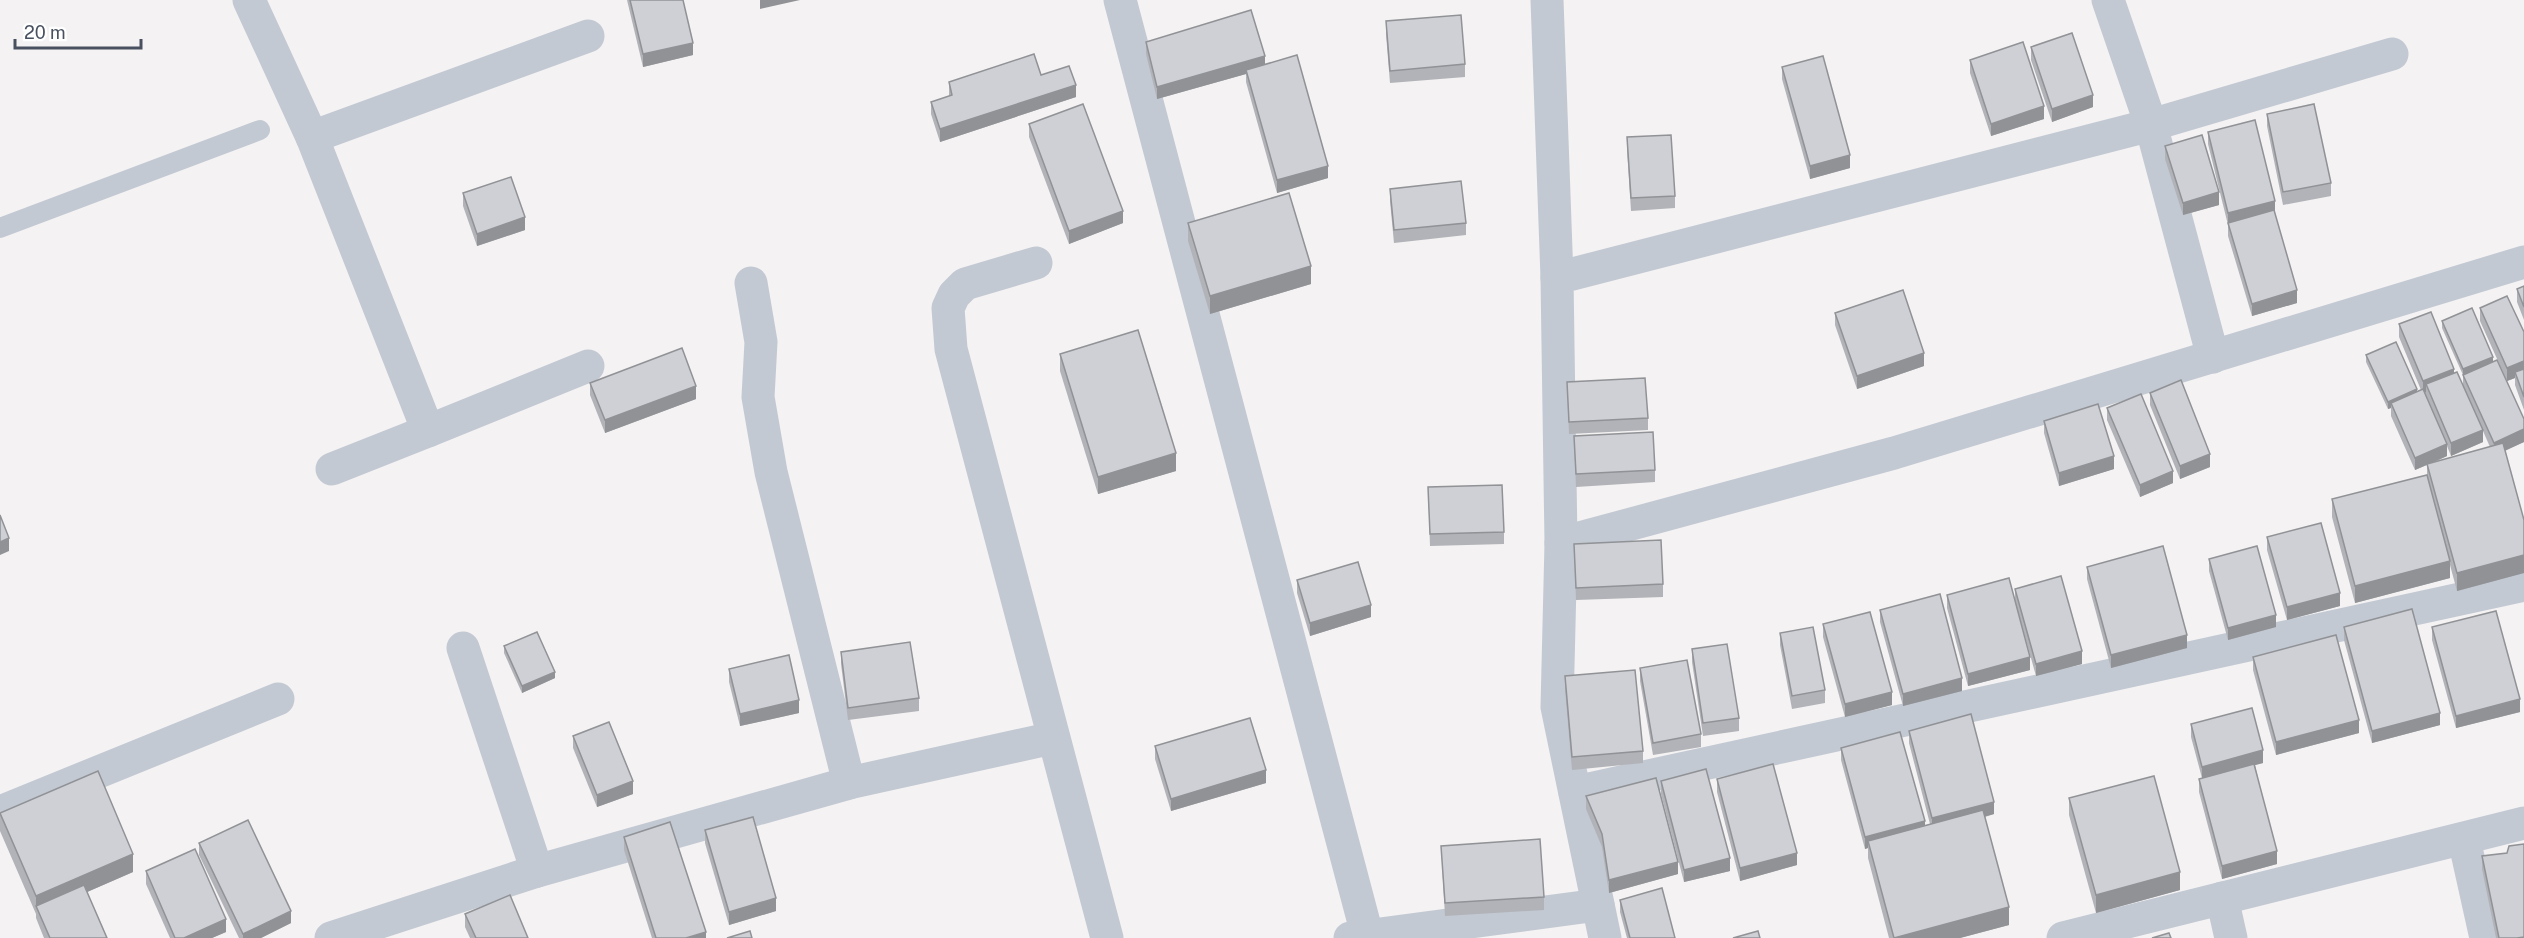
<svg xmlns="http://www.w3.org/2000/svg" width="2524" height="938" viewBox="0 0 2524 938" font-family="'Public Sans',sans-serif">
<rect width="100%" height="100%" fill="#f4f2f2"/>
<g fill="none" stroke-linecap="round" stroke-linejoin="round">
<polyline stroke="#c2c9d3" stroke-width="20" points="0,228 260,130"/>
<g stroke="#c2c9d3" stroke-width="33">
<polyline points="249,0 312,137 428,431 588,366"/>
<polyline points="1120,0 1368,938"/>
<polyline points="1547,0 1557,278"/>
<polyline points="2108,0 2151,125 2213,357"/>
<polyline points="312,137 588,36"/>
<polyline points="1036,263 965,284 954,295 948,308 951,349 1107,938"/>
<polyline points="332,469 428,431"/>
<polyline points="1561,543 1894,453 2524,262"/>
<polyline points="463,648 537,871"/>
<polyline points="849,783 1053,738"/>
<polyline points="1575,792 2524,585"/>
<polyline points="0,812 278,699"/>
<polyline points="2464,839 2486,938"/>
<polyline points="2222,898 2231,938"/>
<polyline points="331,938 537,871 849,783 771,472 758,397 761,342 751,283"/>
<polyline points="1350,938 1598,905"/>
<polyline points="1605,938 1557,707 1561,543 1557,278 2151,125 2392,54"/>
<polyline points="2063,938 2524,823"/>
</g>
</g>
<g fill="#b1b3b8" fill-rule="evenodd">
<polygon points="627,0 683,0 693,55 643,67"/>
<polygon points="1386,21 1465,64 1465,77 1390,83 1386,34"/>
<polygon points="1146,42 1265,64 1328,178 1277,193 1246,82 1246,74 1157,99 1146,54"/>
<polygon points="2031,47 2093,107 2052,122 2031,60"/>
<polygon points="1970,60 2044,119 1991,136 1970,73"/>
<polygon points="1782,67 1850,168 1810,179 1782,79"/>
<polygon points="949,82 1076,97 940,142 931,114 931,102 949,96"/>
<polygon points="2267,114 2331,183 2331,196 2283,205 2267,126"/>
<polygon points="1029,124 1123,223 1069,244 1029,137"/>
<polygon points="2208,132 2275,213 2297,303 2252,316 2228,236 2228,225 2208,144"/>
<polygon points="1627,137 1675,196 1675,208 1631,211 1627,149"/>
<polygon points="2165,146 2219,205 2183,215 2165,159"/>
<polygon points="1390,189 1466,223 1466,235 1394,243 1390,201"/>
<polygon points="463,193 525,230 477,246 463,206"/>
<polygon points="1188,223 1311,284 1210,314 1188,241"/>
<polygon points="2524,286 2524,320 2517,302 2517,289"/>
<polygon points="2480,308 2524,332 2524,410 2515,385 2515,378 2507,381 2480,321"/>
<polygon points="1835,313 1924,366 1857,389 1835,325"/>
<path d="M2442,321l51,41 31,57v23l-19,8 19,70v53l-67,18 -7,-26v13l-95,25 -23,-86v-18l95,-21v-13l-12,5 -24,-54v-8l-3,1 -22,-47v-7l51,37 4,-2 -22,-53v-13l55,49 9,11v-9l-21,-47zM2483,431l7,16 -53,14 10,-5v-10l4,10 32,-14z"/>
<polygon points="1060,354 1176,471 1098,494 1060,371"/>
<polygon points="1567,382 1648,418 1648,430 1569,434"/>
<polygon points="590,383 696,399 605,433 590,395"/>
<polygon points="2150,393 2210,467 2180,479 2150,405"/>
<polygon points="2107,408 2173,483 2140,497 2107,420"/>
<polygon points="2044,421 2114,469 2059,486 2044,433"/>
<polygon points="1574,436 1655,470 1655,482 1576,487"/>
<polygon points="1428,487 1504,532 1504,544 1430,546"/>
<polygon points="2267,537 2340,606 2287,620 2267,550"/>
<polygon points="1574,544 1663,584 1663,597 1576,600"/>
<polygon points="2209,559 2276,627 2228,640 2209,571"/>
<polygon points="2087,567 2187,648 2111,668 2087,579"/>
<polygon points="1297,580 1371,617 1310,636 1297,593"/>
<polygon points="2015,589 2082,664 2036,676 2015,601"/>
<polygon points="1947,595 2030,670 1968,686 1947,608"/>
<polygon points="1880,610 1962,691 1903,706 1880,622"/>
<polygon points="1823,624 1892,705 1845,717 1823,637"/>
<polygon points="2344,627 2440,725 2372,743 2344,640"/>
<polygon points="2432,627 2520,712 2456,728 2432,640"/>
<polygon points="1780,633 1825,690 1825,703 1792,709 1780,645"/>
<polygon points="504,646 555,678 522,693 504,653"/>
<polygon points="1692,649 1739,718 1739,731 1703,736 1692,662"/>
<polygon points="841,652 919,698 919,711 848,720 841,664"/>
<polygon points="2253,657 2359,733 2276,755 2253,670"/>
<polygon points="1640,668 1701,734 1701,747 1653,755 1640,681"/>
<polygon points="729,669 799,713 740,726 729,682"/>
<polygon points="1565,676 1643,751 1643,763 1572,770 1565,689"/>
<polygon points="2191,724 2263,763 2255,765 2277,864 2222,879 2199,792 2199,779 2202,778 2191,737"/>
<polygon points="1909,731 1994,814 1985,817 2009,925 1960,938 1889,938 1868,858 1868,848 1865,849 1841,760 1841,748 1925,826 1930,824 1909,743"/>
<polygon points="573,736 633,794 597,807 573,748"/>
<polygon points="1155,746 1266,783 1171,811 1155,759"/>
<polygon points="1717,779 1797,865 1740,881 1717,792"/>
<polygon points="1661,781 1730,871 1684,882 1661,794"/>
<polygon points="1586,796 1678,874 1609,893 1602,847 1586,809"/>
<polygon points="2069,798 2180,890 2096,913 2069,815"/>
<polygon points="0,813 133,872 87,892 107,938 44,938 36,918 36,914 0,831"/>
<polygon points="705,830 776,911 729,925 705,843"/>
<polygon points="624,837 706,938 652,938 624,850"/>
<polygon points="199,843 291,923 261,938 239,938 199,855"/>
<polygon points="1441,846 1544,897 1544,910 1445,916"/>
<polygon points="2507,853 2524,938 2496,938 2482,869 2482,856"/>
<polygon points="146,871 226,932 212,938 170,938 146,884"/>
<polygon points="1620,900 1675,938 1627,938 1620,912"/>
<polygon points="465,914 528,938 470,938 465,927"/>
</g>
<g fill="#909296">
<polygon points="760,0 800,0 760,9"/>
<polygon points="693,43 693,55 643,67 643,54"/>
<polygon points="1265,56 1265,68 1246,70 1246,74 1157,99 1157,87"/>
<polygon points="1076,85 1076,97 940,142 940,129"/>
<polygon points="2093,95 2093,107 2052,122 2052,109"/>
<polygon points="2044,106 2044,119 1991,136 1991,124"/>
<polygon points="1850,155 1850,168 1810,179 1810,166"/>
<polygon points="1328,166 1328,178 1277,193 1277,180"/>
<polygon points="2219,192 2219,205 2183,215 2183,203"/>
<polygon points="2275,201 2275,213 2228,225 2228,213"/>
<polygon points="1123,211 1123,223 1069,244 1069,231"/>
<polygon points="525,217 525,230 477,246 477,234"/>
<polygon points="1311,266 1311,284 1210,314 1210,296"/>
<polygon points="2297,290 2297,303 2252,316 2252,304"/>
<polygon points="1924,353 1924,366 1857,389 1857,376"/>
<polygon points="2493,357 2493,363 2463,376 2463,369"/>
<polygon points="2524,361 2524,373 2515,372 2515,378 2507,381 2507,368"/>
<polygon points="2454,369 2454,381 2426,384 2426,392 2423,394 2423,381"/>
<polygon points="696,386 696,399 605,433 605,420"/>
<polygon points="2417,389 2417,395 2391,403 2391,408 2388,409 2388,402"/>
<polygon points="2524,429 2524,442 2494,456 2494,443"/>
<polygon points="2483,430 2483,442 2451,456 2451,443"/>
<polygon points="2447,444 2447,456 2415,470 2415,458"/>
<polygon points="1176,453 1176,471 1098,494 1098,477"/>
<polygon points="2210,454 2210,467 2180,479 2180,466"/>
<polygon points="2114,456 2114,469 2059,486 2059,473"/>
<polygon points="2173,471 2173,483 2140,497 2140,485"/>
<polygon points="9,538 9,551 0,555 0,542"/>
<polygon points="2524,555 2524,573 2457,591 2457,573"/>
<polygon points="2450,561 2450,578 2355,603 2355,586"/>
<polygon points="2340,593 2340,606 2287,620 2287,607"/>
<polygon points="1371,605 1371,617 1310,636 1310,623"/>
<polygon points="2276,615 2276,627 2228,640 2228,628"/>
<polygon points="2187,635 2187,648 2111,668 2111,655"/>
<polygon points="2082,651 2082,664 2036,676 2036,664"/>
<polygon points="2030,657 2030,670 1968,686 1968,674"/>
<polygon points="555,672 555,678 522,693 522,686"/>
<polygon points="1962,678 1962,691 1903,706 1903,694"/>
<polygon points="1892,692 1892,705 1845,717 1845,704"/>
<polygon points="2520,699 2520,712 2456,728 2456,716"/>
<polygon points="799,700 799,713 740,726 740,714"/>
<polygon points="2440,713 2440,725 2372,743 2372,731"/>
<polygon points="2359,720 2359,733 2276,755 2276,742"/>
<polygon points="2263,750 2263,763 2202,779 2202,767"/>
<polygon points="1266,770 1266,783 1171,811 1171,799"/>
<polygon points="633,781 633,794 597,807 597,795"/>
<polygon points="1994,802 1994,814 1932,831 1932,818"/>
<polygon points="1925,821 1925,833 1868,841 1868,848 1865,849 1865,837"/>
<polygon points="2277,851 2277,864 2222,879 2222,866"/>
<polygon points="1797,853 1797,865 1740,881 1740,868"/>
<polygon points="133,854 133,872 39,913 36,906 36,896"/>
<polygon points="1730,858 1730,871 1684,882 1684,870"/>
<polygon points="1678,862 1678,874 1609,893 1609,880"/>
<polygon points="2180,872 2180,890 2096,913 2096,895"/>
<polygon points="776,898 776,911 729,925 729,912"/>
<polygon points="2009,907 2009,925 1960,938 1894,938"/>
<polygon points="291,911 291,923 261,938 243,938 243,934"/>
<polygon points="226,919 226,932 212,938 184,938"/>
<polygon points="706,932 706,938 686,938"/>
</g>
<g fill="#ced0d6" stroke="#909296" stroke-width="1.5">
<polygon points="630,0 683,0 693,43 643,54"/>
<polygon points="1251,10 1265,56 1157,87 1146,42"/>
<polygon points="1461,15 1465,64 1390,71 1386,21"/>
<polygon points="2072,33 2093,95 2052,109 2031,47"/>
<polygon points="2023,42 2044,106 1991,124 1970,60"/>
<polygon points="1034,54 1041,75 1069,66 1076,85 940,129 931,102 952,95 949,82"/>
<polygon points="1297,55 1328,166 1277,180 1246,70"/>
<polygon points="1823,56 1850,155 1810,166 1782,67"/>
<polygon points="1083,104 1123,211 1069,231 1029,124"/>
<polygon points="2314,104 2331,183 2283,192 2267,114"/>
<polygon points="2255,120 2275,201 2228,213 2208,132"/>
<polygon points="1671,135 1675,196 1631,198 1627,137"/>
<polygon points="2202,135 2219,192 2183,203 2165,146"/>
<polygon points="511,177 525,217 477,234 463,193"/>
<polygon points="1461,181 1466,223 1394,230 1390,189"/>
<polygon points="1289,193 1311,266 1210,296 1188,223"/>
<polygon points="2274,210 2297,290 2252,304 2228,223"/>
<polygon points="2524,286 2524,307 2517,289"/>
<polygon points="1903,290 1924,353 1857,376 1835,313"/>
<polygon points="2507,296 2524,332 2524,361 2507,368 2480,308"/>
<polygon points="2472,308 2493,357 2463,369 2442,321"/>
<polygon points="2431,312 2454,369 2423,381 2399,324"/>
<polygon points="1138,330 1176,453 1098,477 1060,354"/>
<polygon points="2396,342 2417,389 2388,402 2366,355"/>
<polygon points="682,348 696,386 605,420 590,383"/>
<polygon points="2497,360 2524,419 2524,429 2494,443 2463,375"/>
<polygon points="2524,369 2524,397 2515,372"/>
<polygon points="2457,372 2483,430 2451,443 2426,384"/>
<polygon points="1645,378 1648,418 1569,422 1567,382"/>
<polygon points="2181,380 2210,454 2180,466 2150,393"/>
<polygon points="2423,389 2447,444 2415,458 2391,403"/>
<polygon points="2141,394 2173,471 2140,485 2107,408"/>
<polygon points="2098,404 2114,456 2059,473 2044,421"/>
<polygon points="1653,432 1655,470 1576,474 1574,436"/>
<polygon points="2503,443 2524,520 2524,555 2457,573 2427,464"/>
<polygon points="2427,475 2450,561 2355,586 2332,499"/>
<polygon points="1502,485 1504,532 1430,534 1428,487"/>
<polygon points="0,515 9,538 0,542"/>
<polygon points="2321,523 2340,593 2287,607 2267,537"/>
<polygon points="1661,540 1663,584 1576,588 1574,544"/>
<polygon points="2163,546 2187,635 2111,655 2087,567"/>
<polygon points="2257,546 2276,615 2228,628 2209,559"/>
<polygon points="1358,562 1371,605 1310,623 1297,580"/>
<polygon points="2061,576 2082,651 2036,664 2015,589"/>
<polygon points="2009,578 2030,657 1968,674 1947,595"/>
<polygon points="1940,594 1962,678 1903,694 1880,610"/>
<polygon points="2412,609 2440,713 2372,731 2344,627"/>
<polygon points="2496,611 2520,699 2456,716 2432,627"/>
<polygon points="1870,612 1892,692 1845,704 1823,624"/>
<polygon points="1813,627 1825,690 1792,696 1780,633"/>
<polygon points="537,632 555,672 522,686 504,646"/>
<polygon points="2336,635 2359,720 2276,742 2253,657"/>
<polygon points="910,642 919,698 848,708 841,652"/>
<polygon points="1727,644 1739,718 1703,723 1692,649"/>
<polygon points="789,655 799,700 740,714 729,669"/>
<polygon points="1687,660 1701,734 1653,743 1640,668"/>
<polygon points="1635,670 1643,751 1572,757 1565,676"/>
<polygon points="2252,708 2263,750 2202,767 2191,724"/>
<polygon points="1971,714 1994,802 1932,818 1909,731"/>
<polygon points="1250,718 1266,770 1171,799 1155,746"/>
<polygon points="609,722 633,781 597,795 573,736"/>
<polygon points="1900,732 1925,821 1865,837 1841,748"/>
<polygon points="1773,764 1797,853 1740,868 1717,779"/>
<polygon points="2254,764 2277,851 2222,866 2199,779"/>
<polygon points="1706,769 1730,858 1684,870 1661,781"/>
<polygon points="98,771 133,854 36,896 0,813"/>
<polygon points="2154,776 2180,872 2096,895 2069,798"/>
<polygon points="1656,778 1678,862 1609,880 1602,834 1586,796"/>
<polygon points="1983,810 2009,907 1894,938 1868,841"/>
<polygon points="753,817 776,898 729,912 705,830"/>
<polygon points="248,820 291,911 243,934 199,843"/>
<polygon points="670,822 706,932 686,938 656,938 624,837"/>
<polygon points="1540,839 1544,897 1445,903 1441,846"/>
<polygon points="2524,844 2524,937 2517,938 2499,938 2482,856 2507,853 2509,846"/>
<polygon points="195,849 226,919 184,938 175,938 146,871"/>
<polygon points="84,885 107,938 50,938 36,906"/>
<polygon points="1662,888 1675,938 1630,938 1620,900"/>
<polygon points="510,895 528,938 476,938 465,914"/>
<polygon points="750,931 752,938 727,938"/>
<polygon points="1758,931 1760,938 1733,938"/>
<polygon points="2169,933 2171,938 2152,938"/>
</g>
<path d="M15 39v9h126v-9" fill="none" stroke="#495160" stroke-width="3"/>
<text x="24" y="39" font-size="18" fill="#495160" stroke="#ffffff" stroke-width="4.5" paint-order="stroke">20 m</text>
</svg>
